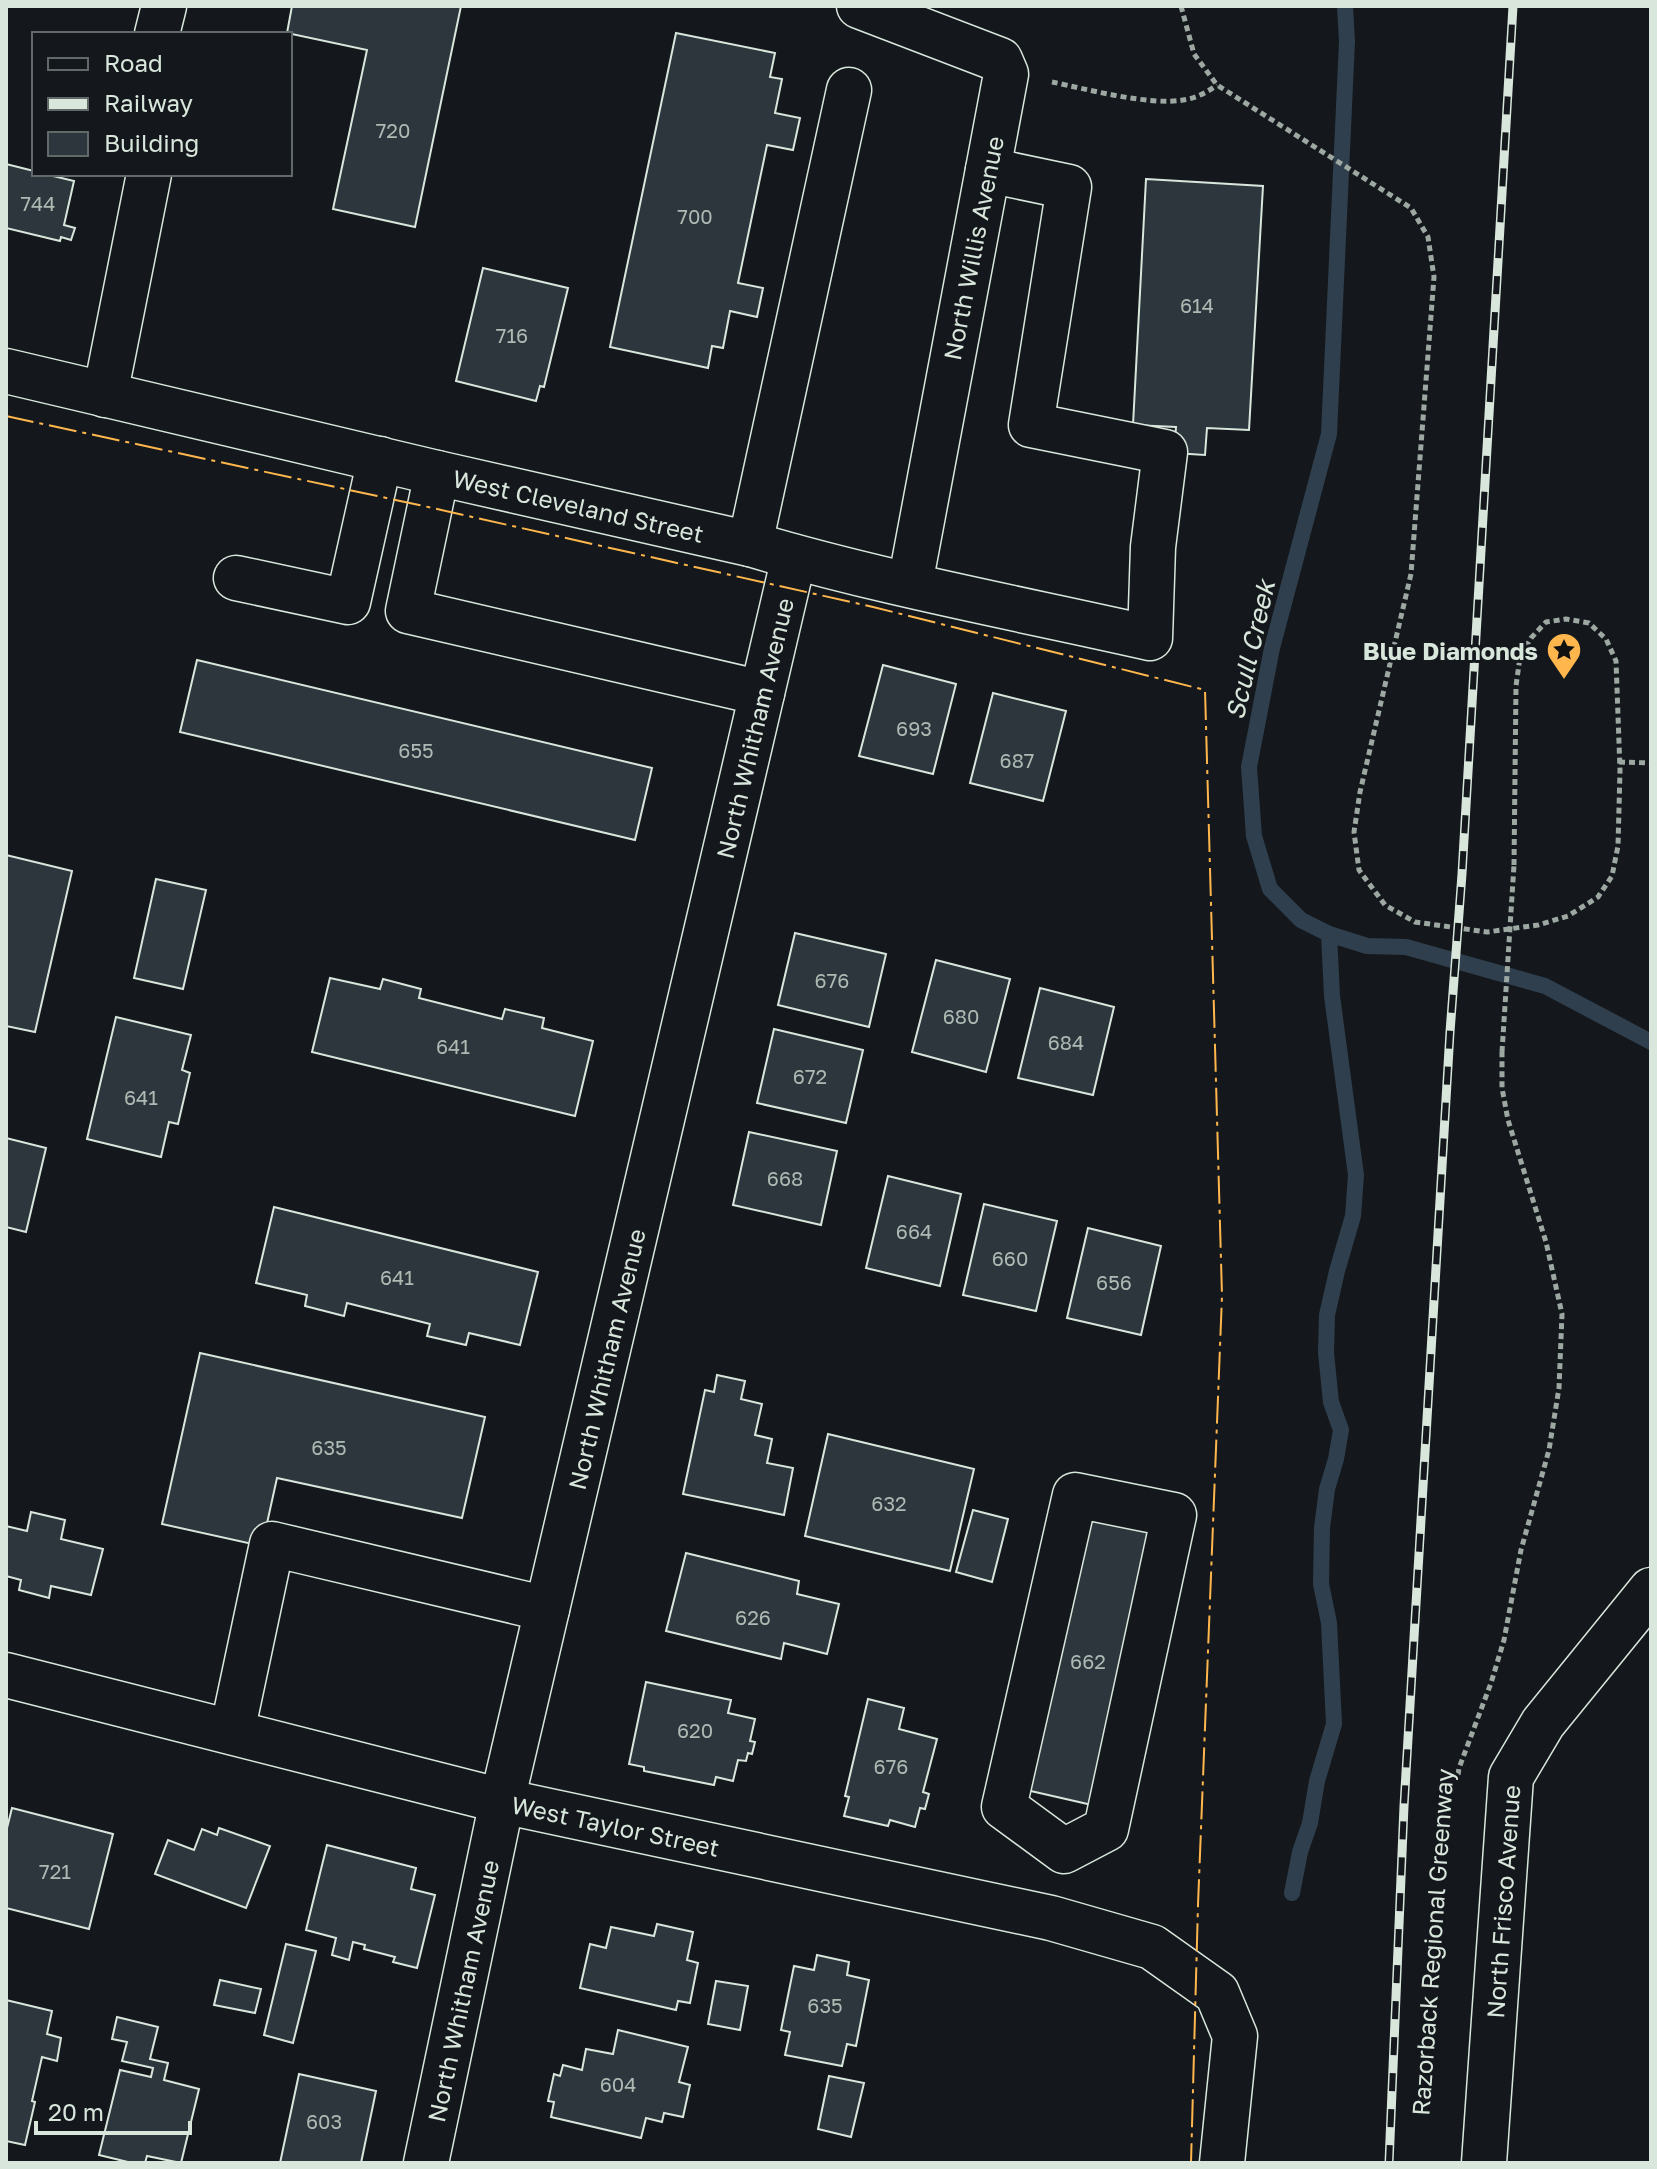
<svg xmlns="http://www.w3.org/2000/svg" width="1657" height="2169" viewBox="0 0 1657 2169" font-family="'Golos Text',sans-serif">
<rect width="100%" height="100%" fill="#14181c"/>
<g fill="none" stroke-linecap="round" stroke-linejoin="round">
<g stroke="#2f3f4d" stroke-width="16">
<polyline points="1345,6 1347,41 1329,434 1272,648 1249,767 1254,836 1270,889 1301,920 1329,934 1367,946 1406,947 1545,986 1651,1042"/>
<polyline points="1292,1893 1300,1852 1310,1823 1317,1781 1334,1724 1329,1623 1321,1584 1322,1528 1327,1489 1336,1459 1341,1430 1331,1402 1326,1353 1327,1315 1337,1271 1353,1216 1356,1175 1332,996 1329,934"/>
</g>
</g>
<g fill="#2c363c" stroke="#d8e6dc" stroke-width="2">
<polygon points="292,6 461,6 415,227 333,209 367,50 287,33"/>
<polygon points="676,33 775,53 770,77 782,79 775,113 800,118 793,150 767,145 738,283 763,288 757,317 730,311 723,348 712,346 708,368 610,347"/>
<polygon points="6,164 34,171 34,174 45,174 74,181 64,225 75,228 71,240 61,237 60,241 6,228"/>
<polygon points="1146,179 1263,186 1249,430 1207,428 1205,455 1174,453 1176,427 1133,425"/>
<polygon points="483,268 568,288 544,387 540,386 536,401 456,381"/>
<polygon points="197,660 652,768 635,840 180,732"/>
<polygon points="883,665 956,684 933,774 859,756"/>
<polygon points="993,693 1066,711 1043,801 970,783"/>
<polygon points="6,855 72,871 35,1032 6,1026"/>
<polygon points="156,879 206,890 183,989 134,978"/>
<polygon points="795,933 886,954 869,1027 778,1005"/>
<polygon points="936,960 1010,979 986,1072 912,1052"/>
<polygon points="330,978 380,989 383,979 421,989 419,998 502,1019 505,1009 544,1018 542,1028 593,1041 575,1116 312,1052"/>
<polygon points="1040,988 1114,1007 1093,1095 1018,1078"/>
<polygon points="116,1017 191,1035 182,1070 190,1073 178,1124 169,1122 161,1157 87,1139"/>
<polygon points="774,1029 863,1050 846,1123 757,1103"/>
<polygon points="749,1132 837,1151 821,1225 733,1205"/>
<polygon points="6,1138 46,1148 26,1232 6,1227"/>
<polygon points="888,1176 961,1194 940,1286 866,1268"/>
<polygon points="984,1204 1057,1221 1036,1311 963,1295"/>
<polygon points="274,1207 538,1272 520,1345 469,1333 466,1345 427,1336 430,1324 347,1303 344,1316 305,1306 307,1295 256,1283"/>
<polygon points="1088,1228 1161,1246 1141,1335 1067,1318"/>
<polygon points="200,1353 485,1417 462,1518 277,1478 262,1546 162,1524"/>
<polygon points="717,1375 745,1381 741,1399 762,1404 755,1435 772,1439 767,1463 793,1468 784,1515 683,1494 705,1390 714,1392"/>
<polygon points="828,1434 974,1469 950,1571 805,1536"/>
<polygon points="973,1510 1008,1519 992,1582 956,1572"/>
<polygon points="31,1512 65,1520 61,1539 103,1549 91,1595 51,1586 49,1598 19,1590 21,1580 6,1576 6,1526 27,1531"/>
<polygon points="1084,1517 1154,1533 1092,1805 1022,1789"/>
<polygon points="686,1553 799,1581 797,1594 839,1604 827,1654 784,1643 781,1659 666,1631"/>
<polygon points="646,1682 731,1700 728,1713 755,1719 750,1741 755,1742 752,1754 748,1753 746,1761 738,1760 733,1781 716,1777 714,1785 644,1771 644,1767 629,1764"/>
<polygon points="868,1699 904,1708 899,1729 937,1739 923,1792 929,1794 925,1809 920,1808 915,1827 890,1820 888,1826 844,1816 849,1797 845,1796"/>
<polygon points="12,1808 113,1834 89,1929 6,1908 6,1832"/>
<polygon points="219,1828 270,1846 246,1908 155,1874 168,1840 194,1850 202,1829 217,1835"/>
<polygon points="327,1845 416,1868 411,1889 435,1895 417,1968 393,1962 395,1957 364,1949 365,1945 353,1942 349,1960 332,1955 336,1938 306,1930"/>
<polygon points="657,1924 693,1932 687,1960 698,1963 690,2003 678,2001 676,2010 580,1988 590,1944 606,1948 611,1927 654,1936"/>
<polygon points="286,1944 316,1951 293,2043 264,2035"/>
<polygon points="817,1955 849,1962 847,1975 869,1980 856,2046 847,2044 842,2066 785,2055 790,2032 781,2030 794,1966 814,1970"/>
<polygon points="220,1980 261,1989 255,2013 214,2005"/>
<polygon points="716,1981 748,1986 740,2030 708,2024"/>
<polygon points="6,2000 52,2011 47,2034 61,2038 57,2061 42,2057 32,2101 35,2102 25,2145 6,2141"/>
<polygon points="117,2017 158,2027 150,2059 168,2063 164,2080 199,2089 181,2163 147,2156 145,2163 132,2163 99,2155 120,2070 151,2077 153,2068 122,2061 127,2042 112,2039"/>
<polygon points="618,2030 688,2047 679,2082 690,2085 683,2117 664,2113 662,2122 646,2118 641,2138 551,2117 554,2102 548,2101 554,2074 560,2076 563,2065 582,2070 586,2049 613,2054"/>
<polygon points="299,2074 376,2091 361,2163 280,2163"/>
<polygon points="829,2076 864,2083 851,2137 818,2129"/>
</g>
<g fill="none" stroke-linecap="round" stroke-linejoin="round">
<defs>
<g id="minor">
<polyline points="859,6 1000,60 1006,74 910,584"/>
<polyline points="157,34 164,6"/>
<path id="s1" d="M6,371l431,102 313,71c131,39 267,64 400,94l3,-91 12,-95 -134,-27 38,-238 -81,-17"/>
<polyline points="105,395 149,174"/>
<polyline points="437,473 408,611 762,693"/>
<polyline points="750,544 849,90"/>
<polyline points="236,578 348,602 380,459"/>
<polygon points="1075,1495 1174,1515 1106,1829 1064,1851 1004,1807"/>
<path id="s2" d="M6,1675l496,126 549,117 101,29 65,46 18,43 -13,127"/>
<polyline points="232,1732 272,1544 547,1609"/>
<path id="s3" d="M426,2163l76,-362 292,-1244"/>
<path id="s4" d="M1484,2163l27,-386 32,-54 108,-133"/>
</g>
</defs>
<use href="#minor" stroke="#d8e6dc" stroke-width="47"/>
<g stroke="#9da8a2" stroke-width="5" stroke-dasharray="6 4" stroke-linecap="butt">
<polyline points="1181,6 1194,54 1217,85 1411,208 1428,237 1434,277 1411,574 1360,792 1354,832 1359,870 1385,905 1415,922 1487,932 1538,925 1568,916 1598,897 1612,876 1618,846 1620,770 1616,661 1606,639 1589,623 1566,619 1546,622 1531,638 1520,657 1516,686 1514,865"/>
<path d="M1052,82c34,7 98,24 131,18 13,-2 23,-7 34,-15"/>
<polyline points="1619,762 1651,763"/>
<polyline points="1458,1775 1459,1768 1491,1683 1504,1640 1521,1550 1549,1450 1559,1388 1562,1314 1546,1242 1508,1120 1502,1088 1502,1052"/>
</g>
<use href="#minor" stroke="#14181c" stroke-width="44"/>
<defs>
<polyline id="rail" points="1389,2163 1404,1806 1450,1032 1462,874 1513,6"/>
</defs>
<use href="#rail" stroke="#d8e6dc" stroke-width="9"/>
<use href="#rail" stroke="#14181c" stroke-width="6" stroke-dasharray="18" stroke-linecap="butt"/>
<polyline stroke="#9da8a2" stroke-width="5" stroke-dasharray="6 4" stroke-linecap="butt" points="1502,1052 1514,865"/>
<polyline stroke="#ffb74d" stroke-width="2" stroke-dasharray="28 6 4 6" stroke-linecap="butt" points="6,416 419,505 873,607 1205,690 1222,1296 1198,1905 1191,2163"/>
</g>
<defs>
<symbol id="sight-pin" viewBox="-11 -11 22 30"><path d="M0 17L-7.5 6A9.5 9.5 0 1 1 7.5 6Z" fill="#ffb74d" stroke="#14181c"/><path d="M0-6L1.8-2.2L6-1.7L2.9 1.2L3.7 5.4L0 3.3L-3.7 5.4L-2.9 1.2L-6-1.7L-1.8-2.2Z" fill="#111"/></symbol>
</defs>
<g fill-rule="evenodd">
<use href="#sight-pin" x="1544" y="630" width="40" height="54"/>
</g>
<g text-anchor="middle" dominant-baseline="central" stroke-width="6" stroke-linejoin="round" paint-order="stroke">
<g font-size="20" fill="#adbab4">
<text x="393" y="130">720</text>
<text x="38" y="203">744</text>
<text x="695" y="216">700</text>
<text x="1197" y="305">614</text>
<text x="512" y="335">716</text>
<text x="914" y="728">693</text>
<text x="416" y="750">655</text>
<text x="1017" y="760">687</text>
<text x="832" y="980">676</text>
<text x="961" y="1016">680</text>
<text x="1066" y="1042">684</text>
<text x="453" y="1046">641</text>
<text x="810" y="1076">672</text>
<text x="141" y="1097">641</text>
<text x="785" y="1178">668</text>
<text x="914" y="1231">664</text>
<text x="1010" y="1258">660</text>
<text x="397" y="1277">641</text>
<text x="1114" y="1282">656</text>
<text x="329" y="1447">635</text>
<text x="889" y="1503">632</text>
<text x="753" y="1617">626</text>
<text x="1088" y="1661">662</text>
<text x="695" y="1730">620</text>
<text x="891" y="1766">676</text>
<text x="55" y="1871">721</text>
<text x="825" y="2005">635</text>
<text x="618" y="2084">604</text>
<text x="324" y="2121">603</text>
</g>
<g font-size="24" fill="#d8e6dc" stroke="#14181c">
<text transform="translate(973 248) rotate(-79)">North Willis Avenue</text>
<text stroke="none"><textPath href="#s1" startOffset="588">West Cleveland Street</textPath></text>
<text stroke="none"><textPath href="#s3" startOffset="1472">North Whitham Avenue</textPath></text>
<text stroke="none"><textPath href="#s3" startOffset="824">North Whitham Avenue</textPath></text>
<text stroke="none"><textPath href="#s2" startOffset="628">West Taylor Street</textPath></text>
<text stroke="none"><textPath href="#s4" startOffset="262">North Frisco Avenue</textPath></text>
<text transform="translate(1432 1942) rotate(-86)">Razorback Regional Greenway</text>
<text stroke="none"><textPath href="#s3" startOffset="176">North Whitham Avenue</textPath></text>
</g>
<g font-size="24" font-weight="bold" fill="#d8e6dc" stroke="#14181c" text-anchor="end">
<text x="1538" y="650">Blue Diamonds</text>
</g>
<g font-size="26" font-style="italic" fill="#d8e6dc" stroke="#14181c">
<text transform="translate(1250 650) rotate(-77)">Scull Creek</text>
</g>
</g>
<rect width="1657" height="2169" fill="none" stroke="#d8e6dc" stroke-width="16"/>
<rect x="32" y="32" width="260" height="144" fill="#14181c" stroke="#626a69" stroke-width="2"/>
<rect x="48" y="58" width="40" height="12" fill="#14181c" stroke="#626a69" stroke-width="2"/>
<text x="104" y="72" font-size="24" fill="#d8e6dc">Road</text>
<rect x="48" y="98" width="40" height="12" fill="#d8e6dc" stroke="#626a69" stroke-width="2"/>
<text x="104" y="112" font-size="24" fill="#d8e6dc">Railway</text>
<rect x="48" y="132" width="40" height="24" fill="#2c363c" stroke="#626a69" stroke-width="2"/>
<text x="104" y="152" font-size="24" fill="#d8e6dc">Building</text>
<path d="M36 2121v12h154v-12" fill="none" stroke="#d8e6dc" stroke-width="4"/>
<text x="48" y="2121" font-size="24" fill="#d8e6dc" stroke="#14181c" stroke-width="6" paint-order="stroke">20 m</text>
</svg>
